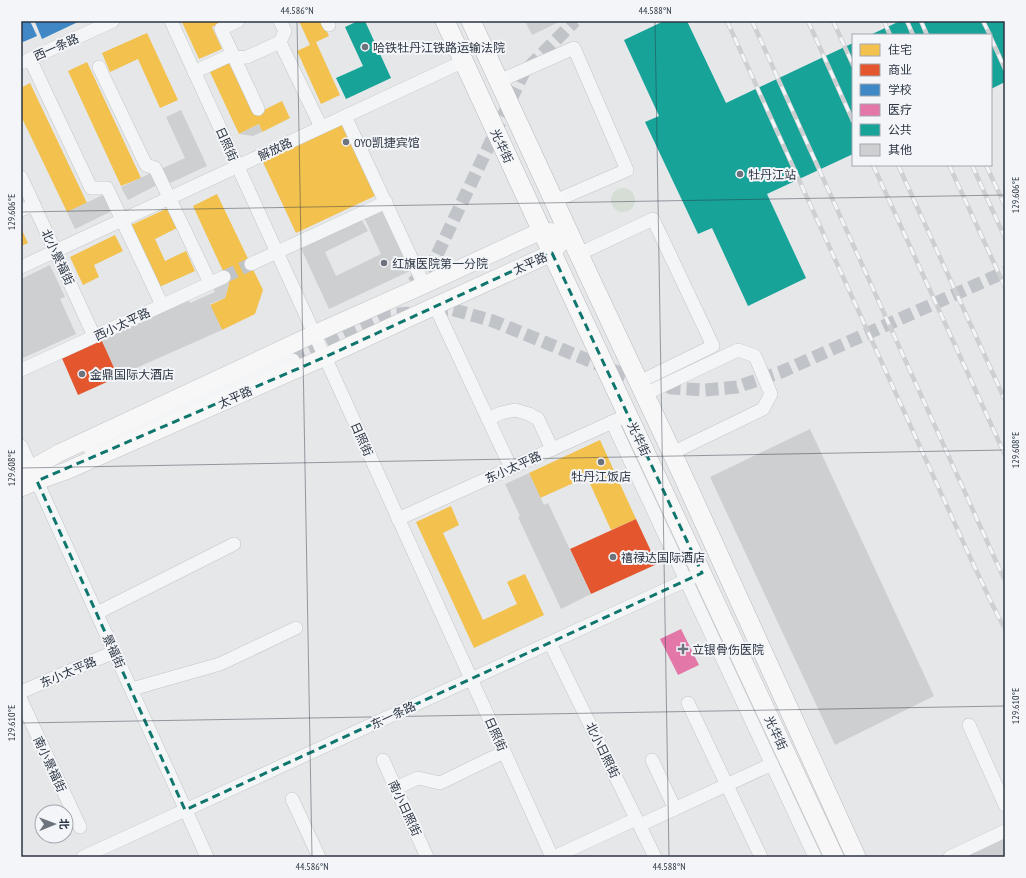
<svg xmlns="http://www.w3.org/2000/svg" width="1026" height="878" viewBox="0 0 1026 878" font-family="'PT Sans Narrow','Noto Sans SC',sans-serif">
<rect width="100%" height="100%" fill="#e5e7e9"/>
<circle fill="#d6ddd5" cx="623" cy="200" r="12"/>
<g fill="#f2c14e">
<polygon points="184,21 224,21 212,27 222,49 199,59 182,22"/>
<polygon points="299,21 322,21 329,36 316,42 340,95 321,104 297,51 310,45"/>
<polygon points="147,33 178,100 160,108 138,59 110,72 102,53"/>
<polygon points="87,62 141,178 121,186 68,71"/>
<polygon points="229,63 254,115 282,101 290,118 262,132 259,124 239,134 210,72"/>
<polygon points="30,83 87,203 67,212 21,116 21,88"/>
<polygon points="342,120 377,195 296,233 261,158"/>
<polygon points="217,194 263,290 255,314 222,330 210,305 225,298 229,284 193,206"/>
<polygon points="168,208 177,228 155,239 165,261 186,251 195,271 157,288 129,226"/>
<polygon points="21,228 28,243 21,246"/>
<polygon points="115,235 123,251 94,265 99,277 83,285 70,257"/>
<polygon points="600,440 636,519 611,530 587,477 540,498 529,473"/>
<polygon points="451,506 459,525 443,533 483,620 517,604 507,582 525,574 544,615 474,648 416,522"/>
</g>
<g fill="#e4572e">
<polygon points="101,337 118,377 78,395 61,356"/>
<polygon points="636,519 657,564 591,594 570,549"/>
</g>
<g fill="#3f88c5">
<polygon points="21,21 30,21 37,36 23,42 21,39"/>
<polygon points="37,21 80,21 42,39 35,22"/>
</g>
<polygon fill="#e377a8" points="681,629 699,665 678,675 660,639"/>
<g fill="#17a398">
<polygon points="358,21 365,21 391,78 346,99 336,78 363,66 345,27"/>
<polygon points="664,21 687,21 726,103 853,43 853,154 767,194 806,278 748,306 712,228 698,234 645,122 659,116 624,40"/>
<polygon points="900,21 1005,21 1005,82 991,89 991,35 870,35"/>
</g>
<g fill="#cdcfd1">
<polygon points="525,21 561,21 532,35"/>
<polygon points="181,110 207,166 168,184 161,169 185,158 166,117"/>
<polygon points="259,124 262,132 253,136 239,134"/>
<polygon points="151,173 157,185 128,200 121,187"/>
<polygon points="107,193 114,210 75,229 67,212"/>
<polygon points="380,207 410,271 329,309 300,246 360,217 368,231 325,252 336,276 381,254 363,215"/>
<polygon points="50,265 65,297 60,299 76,334 21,359 21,279"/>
<polygon points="227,279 229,284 225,298 210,304 222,330 118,376 100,337 187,297 190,303 215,292 212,285"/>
<polygon points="810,429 934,696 835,745 710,477"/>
<polygon points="529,473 544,505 548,503 591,594 561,609 518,517 520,516 505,484"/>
<polygon points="1005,838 1005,857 964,857"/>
</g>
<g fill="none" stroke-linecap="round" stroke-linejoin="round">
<g stroke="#c0c3c8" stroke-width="13" stroke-dasharray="13 6" stroke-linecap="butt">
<polyline points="224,277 251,264"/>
<polyline points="413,283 435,259 524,72 575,21"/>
<polyline points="293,360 388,315 451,309 493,321 622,374 672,388 705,390 737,387 781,372 1005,272"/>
</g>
<defs>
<g id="minor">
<polyline points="171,21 325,357 552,857"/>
<polyline points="238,21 221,29 258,109"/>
<polyline points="327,21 329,25"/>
<polyline points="280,42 321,127"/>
<polyline points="235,58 247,57 280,42 285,31 280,21"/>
<polyline points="30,59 91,188 107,188 162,305"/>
<polyline points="21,63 113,21"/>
<polyline points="99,67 146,165 155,168 210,283"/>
<polyline points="194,72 233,54"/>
<polyline points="499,81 574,48 627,170 555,201"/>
<polyline points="345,116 424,285"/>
<polyline points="21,177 94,336"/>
<polyline points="21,210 34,205"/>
<polyline points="579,254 653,219 713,346 639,382"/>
<polyline points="251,264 386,202"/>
<polyline points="21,267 464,61"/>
<polyline points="435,306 511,468"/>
<polyline points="21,370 224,277"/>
<polyline points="645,394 738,350 755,356 771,394 763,409 672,453"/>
<polyline points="198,404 293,360"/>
<polyline points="488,419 501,413 515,410 529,414 538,419 552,449"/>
<polyline points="612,422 815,857"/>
<polyline points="21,446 207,857"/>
<polyline points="89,448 204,396"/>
<polyline points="398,519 619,419"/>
<polyline points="97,613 234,544"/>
<polyline points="550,643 655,857"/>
<polyline points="132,689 220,664 296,628"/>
<polyline points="21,692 114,652"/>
<polyline points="21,700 80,827"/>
<polyline points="688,703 761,857"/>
<polyline points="969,725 1005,805"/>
<polyline points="383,760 427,857"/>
<polyline points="652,760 675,809"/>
<polyline points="396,788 418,778 440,783 504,752"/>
<polyline points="292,799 319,857"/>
<polyline points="640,825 772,764"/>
<polyline points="83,857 702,573"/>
<polyline points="554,857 636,819"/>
<polyline points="950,857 1005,831"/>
</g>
<g id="major">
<polyline points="21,474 31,469 59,453 314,334 424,285 541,231 569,233"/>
<polyline points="21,488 37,481 66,471 325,357 435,306 552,253 569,233"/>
</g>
<g id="highway">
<polyline points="445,21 552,253 834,857"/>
<polyline points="471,21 574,244 682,474 856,857"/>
</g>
</defs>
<use href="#minor" stroke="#c3c5c7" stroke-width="14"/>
<use href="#major" stroke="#c1c4c7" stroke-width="18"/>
<use href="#highway" stroke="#b7babe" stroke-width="20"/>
<use href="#minor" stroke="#f4f5f6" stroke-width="13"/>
<use href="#major" stroke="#f7f7f8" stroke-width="17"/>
<use href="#highway" stroke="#f7f7f8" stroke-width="19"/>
<defs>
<g id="rail">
<polyline points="727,21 970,557 994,608 1005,629"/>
<polyline points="752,21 1005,581"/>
<polyline points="808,21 853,121"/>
<polyline points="833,21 853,65"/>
<polyline points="884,21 890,35"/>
<polyline points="907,21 913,35"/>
<polyline points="921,21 927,35"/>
<polyline points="983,21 990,35"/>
<polyline points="991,38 1005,69"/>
<polyline points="873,165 1005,455"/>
<polyline points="898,165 1005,400"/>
<polyline points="949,165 1005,287"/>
<polyline points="972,165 1005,238"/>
<polyline points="986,165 1005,206"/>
</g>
</defs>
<use href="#rail" stroke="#cdcfd1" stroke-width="4.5"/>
<use href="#rail" stroke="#f3f5f8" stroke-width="3" stroke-dasharray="9" stroke-linecap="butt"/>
</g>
<path fill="none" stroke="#0f766e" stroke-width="3" stroke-dasharray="8 5" stroke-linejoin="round" d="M552,253l150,320 -517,237 -148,-329 288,-124z"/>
<path fill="none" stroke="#2c3542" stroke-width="1" stroke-opacity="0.45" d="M297,21l15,836M655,21l14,836M21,212l984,-17M21,468l984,-18M21,723l984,-17"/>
<g fill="#6d737c" stroke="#f3f5f8" stroke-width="1.5">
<circle cx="365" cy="47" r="4"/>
<circle cx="346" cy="142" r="4"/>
<circle cx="740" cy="174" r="4"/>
<circle cx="384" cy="263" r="4"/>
<circle cx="82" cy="374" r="4"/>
<circle cx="601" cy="462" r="4"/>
<circle cx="613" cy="557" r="4"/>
<path d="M681 643h4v4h4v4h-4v4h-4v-4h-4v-4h4z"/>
</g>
<g text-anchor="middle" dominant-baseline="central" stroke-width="4" stroke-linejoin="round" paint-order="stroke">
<g font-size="12" fill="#2c3542" stroke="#f3f5f8">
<text transform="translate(56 47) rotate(-24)">西一条路</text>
<text transform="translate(227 144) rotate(66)">日照街</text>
<text transform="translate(502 146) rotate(65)">光华街</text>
<text transform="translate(275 149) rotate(-25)">解放路</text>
<text transform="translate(58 257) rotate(65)">北小景福街</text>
<text transform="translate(530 263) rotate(-24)">太平路</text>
<text transform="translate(122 324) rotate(-25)">西小太平路</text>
<text transform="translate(235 397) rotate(-24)">太平路</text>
<text transform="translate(362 439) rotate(66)">日照街</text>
<text transform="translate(639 439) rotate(65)">光华街</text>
<text transform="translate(513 467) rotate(-24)">东小太平路</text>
<text transform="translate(114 651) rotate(66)">景福街</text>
<text transform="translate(68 672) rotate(-23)">东小太平路</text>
<text transform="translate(393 715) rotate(-25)">东一条路</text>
<text transform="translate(776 733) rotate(65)">光华街</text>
<text transform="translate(496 734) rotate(66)">日照街</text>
<text transform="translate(603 750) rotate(64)">北小日照街</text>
<text transform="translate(50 764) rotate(65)">南小景福街</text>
<text transform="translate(405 808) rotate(65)">南小日照街</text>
</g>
<g font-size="12" fill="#2c3542" stroke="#f3f5f8" text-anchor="start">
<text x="373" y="47">哈铁牡丹江铁路运输法院</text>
<text x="354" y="142">OYO凯捷宾馆</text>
<text x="748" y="174">牡丹江站</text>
<text x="392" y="263">红旗医院第一分院</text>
<text x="90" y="374">金鼎国际大酒店</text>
<text x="601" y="476" text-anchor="middle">牡丹江饭店</text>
<text x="621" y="557">禧禄达国际酒店</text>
<text x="692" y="649">立银骨伤医院</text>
</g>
</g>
<rect width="1026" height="878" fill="none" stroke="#f3f5f8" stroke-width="44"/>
<rect x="852" y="34" width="140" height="132" fill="#f3f5f8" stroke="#a3a8af"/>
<rect x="860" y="44" width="20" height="12" fill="#f2c14e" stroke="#a3a8af"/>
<text x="888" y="54" font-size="12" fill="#2c3542">住宅</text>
<rect x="860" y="64" width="20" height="12" fill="#e4572e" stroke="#a3a8af"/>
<text x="888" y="74" font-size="12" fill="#2c3542">商业</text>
<rect x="860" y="84" width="20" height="12" fill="#3f88c5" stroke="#a3a8af"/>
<text x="888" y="94" font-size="12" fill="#2c3542">学校</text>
<rect x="860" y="104" width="20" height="12" fill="#e377a8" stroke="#a3a8af"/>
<text x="888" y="114" font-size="12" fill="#2c3542">医疗</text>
<rect x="860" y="124" width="20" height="12" fill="#17a398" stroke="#a3a8af"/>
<text x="888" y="134" font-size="12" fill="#2c3542">公共</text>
<rect x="860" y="144" width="20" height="12" fill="#cdcfd1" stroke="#a3a8af"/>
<text x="888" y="154" font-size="12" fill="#2c3542">其他</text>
<g transform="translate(54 824) rotate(89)"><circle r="19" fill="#f3f5f8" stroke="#a3a8af"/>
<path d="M0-3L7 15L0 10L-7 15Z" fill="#6d737c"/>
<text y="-6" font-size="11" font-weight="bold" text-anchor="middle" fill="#2c3542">北</text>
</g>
<rect x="22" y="22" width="982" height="834" fill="none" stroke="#2c3542" stroke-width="1.5"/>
<g font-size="10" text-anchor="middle" fill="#2c3542">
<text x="297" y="14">44.586°N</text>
<text x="655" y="14">44.588°N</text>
<text transform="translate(1015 195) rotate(-90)" y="4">129.606°E</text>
<text transform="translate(11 212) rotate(-90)" y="4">129.606°E</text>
<text transform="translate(1015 450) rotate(-90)" y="4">129.608°E</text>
<text transform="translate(11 468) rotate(-90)" y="4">129.608°E</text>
<text transform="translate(1015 706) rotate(-90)" y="4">129.610°E</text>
<text transform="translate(11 723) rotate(-90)" y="4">129.610°E</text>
<text x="312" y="870">44.586°N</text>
<text x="669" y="870">44.588°N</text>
</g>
</svg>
